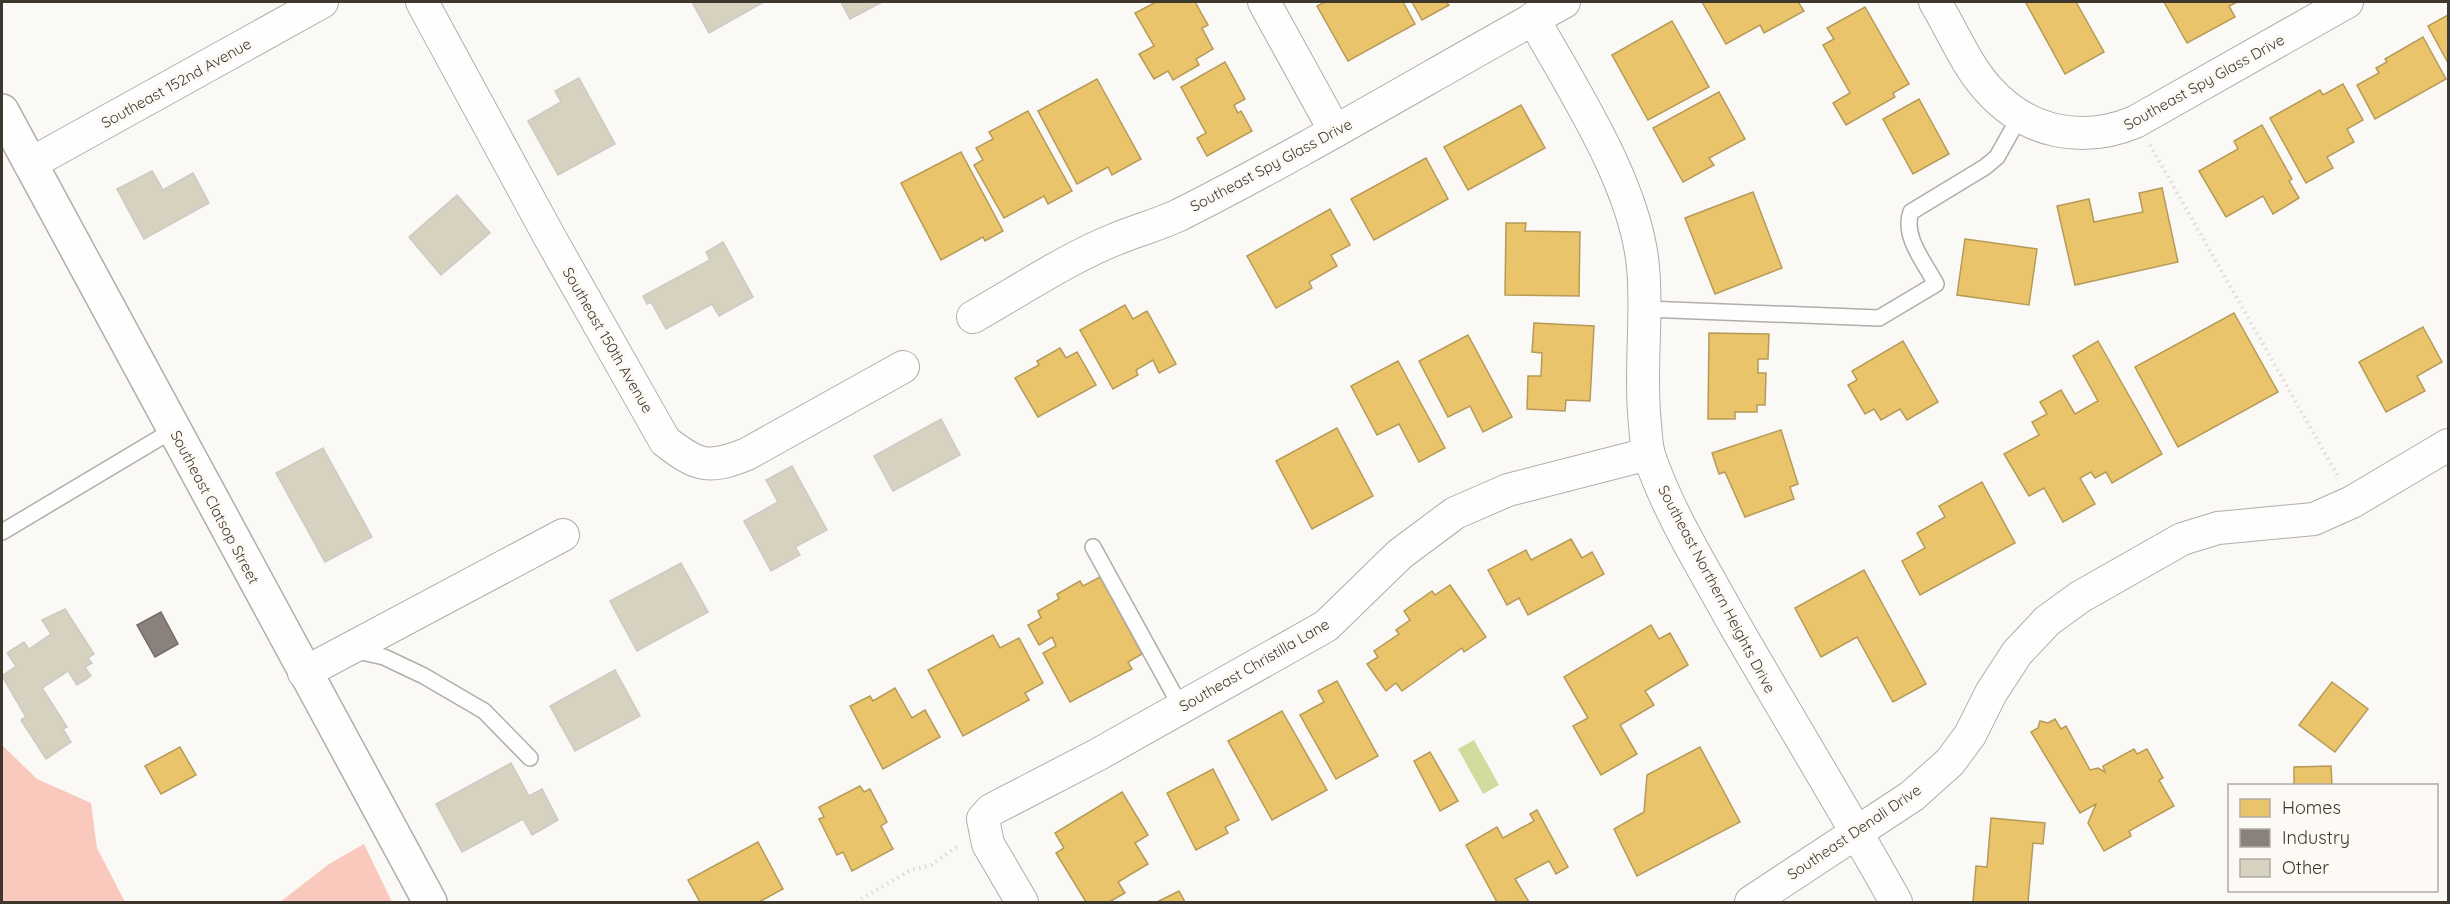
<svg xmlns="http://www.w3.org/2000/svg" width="2450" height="904" viewBox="0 0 2450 904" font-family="Quicksand,sans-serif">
<rect width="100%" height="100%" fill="#fbf9f6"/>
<g fill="#fac9be">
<polygon points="2,745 37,779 91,803 97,848 125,902 2,902"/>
<polygon points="364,844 392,902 280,902 329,864"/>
</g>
<polygon fill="#d3da9e" points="1474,740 1499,785 1483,794 1458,749"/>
<g fill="#e9c46a" stroke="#b69a58" stroke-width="1.5">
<polygon points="1156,2 1195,2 1208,25 1202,28 1213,49 1196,59 1199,65 1173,80 1168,71 1154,79 1139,54 1154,46 1135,13"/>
<polygon points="1325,2 1403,2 1415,24 1348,61 1317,6"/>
<polygon points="1412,2 1446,2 1449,5 1422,20"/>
<polygon points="1702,2 1798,2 1804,11 1764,33 1760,25 1726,44"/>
<polygon points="2028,2 2076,2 2104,52 2065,74 2026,3"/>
<polygon points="2164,2 2237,2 2229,6 2235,17 2187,43"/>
<polygon points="1865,7 1909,84 1893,93 1895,97 1846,125 1833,103 1850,93 1823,45 1834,39 1827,28"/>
<polygon points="2448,15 2448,63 2428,26"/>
<polygon points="1672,21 1709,87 1648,120 1612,55"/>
<polygon points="2423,37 2446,79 2375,119 2357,85 2379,73 2376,68 2387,62 2385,59"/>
<polygon points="1225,62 1245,99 1234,105 1238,113 1241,111 1252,131 1207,156 1197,138 1206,133 1181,87"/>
<polygon points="1097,79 1141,159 1112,175 1108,167 1077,184 1038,111"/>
<polygon points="2343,84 2363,120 2347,129 2354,142 2327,157 2333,168 2306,183 2270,118 2320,90 2323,95"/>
<polygon points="1719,92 1745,139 1709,158 1714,165 1683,182 1653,128"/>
<polygon points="1919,99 1949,154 1913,174 1883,119"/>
<polygon points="1521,105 1545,148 1468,190 1444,147"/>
<polygon points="1028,111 1072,191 1048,204 1044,196 1004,218 974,165 983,160 976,148 993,139 989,132"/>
<polygon points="2262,125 2292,179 2289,181 2299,198 2273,214 2263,196 2226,217 2199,171 2238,149 2234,141"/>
<polygon points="961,152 1003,231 985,241 983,237 941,260 901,183"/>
<polygon points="1426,158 1448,199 1374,240 1351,199"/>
<polygon points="2162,188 2178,262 2075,285 2057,206 2089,199 2094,222 2143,212 2139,193"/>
<polygon points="1753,192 1782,268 1715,294 1685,218"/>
<polygon points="1330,209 1350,245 1331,255 1337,266 1309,282 1312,288 1276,308 1247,256"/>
<polygon points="1506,223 1526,223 1525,231 1580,232 1579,296 1505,295"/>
<polygon points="1965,239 2037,249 2029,305 1957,295"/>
<polygon points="1125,305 1133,319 1147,311 1176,364 1159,373 1153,360 1136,370 1138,375 1113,389 1080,330"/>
<polygon points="2234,313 2278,392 2178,447 2135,367"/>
<polygon points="1534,323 1594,326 1590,401 1566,400 1565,411 1527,409 1528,376 1541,376 1542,353 1532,352"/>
<polygon points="2423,327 2442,362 2417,376 2425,391 2386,412 2359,362"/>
<polygon points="1709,333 1769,334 1768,359 1758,359 1758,373 1766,373 1765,405 1757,405 1757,412 1735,412 1735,419 1708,419"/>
<polygon points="1468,335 1512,417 1483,432 1470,406 1448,417 1419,361"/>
<polygon points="1903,341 1938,402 1907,420 1900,409 1881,420 1874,409 1865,414 1848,385 1857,380 1852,371"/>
<polygon points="2098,341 2162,454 2112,483 2106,472 2095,478 2091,472 2080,478 2095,504 2063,522 2044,488 2029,496 2004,454 2039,435 2032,422 2047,414 2040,402 2061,390 2075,414 2098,401 2073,356"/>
<polygon points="1060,348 1066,358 1077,352 1096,385 1038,417 1015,378 1039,365 1037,361"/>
<polygon points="1398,361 1445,448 1419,462 1399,424 1377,435 1351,386"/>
<polygon points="1337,428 1373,496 1312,529 1276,461"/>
<polygon points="1781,430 1798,484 1790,487 1794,499 1745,517 1725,472 1719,474 1712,453"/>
<polygon points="1982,482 2015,543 1920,595 1902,561 1925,548 1917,533 1945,517 1939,506"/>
<polygon points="1571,539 1582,558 1592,552 1604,574 1528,615 1519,598 1507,605 1488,570 1526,550 1531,560"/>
<polygon points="1864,570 1926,684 1893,702 1857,637 1821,657 1795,608"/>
<polygon points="1100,577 1142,654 1128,662 1132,669 1070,702 1043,653 1056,646 1052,637 1039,645 1028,625 1041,618 1038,611 1059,599 1057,594 1080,581 1083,586"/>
<polygon points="1450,585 1486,637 1464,652 1462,648 1402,691 1396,683 1386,691 1367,664 1378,657 1374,651 1399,634 1396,630 1410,620 1404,611 1432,591 1435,595"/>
<polygon points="1651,625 1659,639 1670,633 1688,665 1645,691 1654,705 1620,725 1637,754 1601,775 1573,726 1588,718 1564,677"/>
<polygon points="993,635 1000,648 1019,638 1043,683 1025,693 1029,700 963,736 928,670"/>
<polygon points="1337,681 1378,756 1336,779 1300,715 1324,702 1318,691"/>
<polygon points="2332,682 2368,709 2335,752 2299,725"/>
<polygon points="895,688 912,718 925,710 940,737 883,769 850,706 870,696 873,701"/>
<polygon points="1282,711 1327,790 1272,820 1228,741"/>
<polygon points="2055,719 2061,729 2066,726 2090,770 2098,768 2105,772 2103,766 2134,749 2137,754 2147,749 2163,778 2159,780 2174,806 2129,831 2131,836 2104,851 2088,823 2096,804 2080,813 2031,732 2038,728 2040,721 2048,723"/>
<polygon points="180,747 196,775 161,794 145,766"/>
<polygon points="1700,747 1740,822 1637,876 1614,829 1644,812 1647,775"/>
<polygon points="1430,752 1458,801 1440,811 1414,761"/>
<polygon points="2331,766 2332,786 2294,786 2294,767"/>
<polygon points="1213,769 1239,820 1225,827 1228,833 1196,850 1167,793"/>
<polygon points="860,786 864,792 870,789 887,822 881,826 893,849 852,871 843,852 837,855 819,819 824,817 819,807"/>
<polygon points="1122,792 1148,835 1135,843 1148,864 1118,882 1125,893 1109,902 1086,902 1056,853 1064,848 1055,833"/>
<polygon points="1537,810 1568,867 1556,874 1549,861 1515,879 1529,902 1497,902 1466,845 1497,827 1503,838 1534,821 1530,814"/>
<polygon points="1991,818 2045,823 2043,844 2033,843 2028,902 1973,902 1976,866 1987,867"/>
<polygon points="758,842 783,889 759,902 700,902 688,880"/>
<polygon points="1179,891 1185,902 1157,902"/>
</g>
<polygon fill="#8a817c" stroke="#736b65" stroke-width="1.5" points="161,612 178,644 155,657 137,625"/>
<g fill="#d7d1bf" stroke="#cccac4" stroke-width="1.5">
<polygon points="692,2 764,2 709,33"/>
<polygon points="841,2 882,2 850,19"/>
<polygon points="579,78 615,144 558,175 528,121 561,102 555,91"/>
<polygon points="152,171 163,190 193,173 209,203 144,239 117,189"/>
<polygon points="457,195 490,233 441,275 409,237"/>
<polygon points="723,242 753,297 719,316 712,304 666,329 651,302 647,304 643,296 710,260 706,252"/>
<polygon points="941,419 960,455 893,491 874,456"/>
<polygon points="323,448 372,537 325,562 276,473"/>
<polygon points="792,466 827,530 795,547 800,555 771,571 744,521 778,502 766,480"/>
<polygon points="681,563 708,612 637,651 610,601"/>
<polygon points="65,609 94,654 88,658 92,663 85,667 91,676 77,685 68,671 42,688 67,727 63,729 71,742 46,759 21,720 26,717 2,676 16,666 7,653 24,642 29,649 51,634 42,620"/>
<polygon points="615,670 640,716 575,751 550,706"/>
<polygon points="511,763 529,796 542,789 558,820 532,835 523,819 462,852 436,804"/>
</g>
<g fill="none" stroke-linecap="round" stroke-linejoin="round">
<defs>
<g id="service">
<path d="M1645,309l234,9 57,-34c-11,-21 -34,-48 -25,-72l74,-45 12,-10 23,-41"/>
<polyline points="2,532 173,430"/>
<polyline points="1093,547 1181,707"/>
<polyline points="353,650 384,657 424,676 484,711 530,758"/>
</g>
<g id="minor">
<path d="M422,2l127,234 116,205c32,25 43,29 82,13l156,-87"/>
<polyline points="1264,2 1335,131"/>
<path d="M1935,2c17,28 31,63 53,87 39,44 94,55 147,33l212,-120"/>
<path d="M1533,18c40,72 103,167 110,249 5,52 -4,105 2,157 1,11 1,23 5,34 19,55 51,106 79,157 55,96 113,190 167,287"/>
<polyline points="30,164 322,2"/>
<path d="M973,317c44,-25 97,-60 143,-78 21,-9 42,-14 63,-24 131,-66 257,-143 385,-213"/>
<polyline points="304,673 563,535"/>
<polyline points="1022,902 988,844 983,819 991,810 1097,755 1326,626 1400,554 1455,513 1508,490 1648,454"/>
<polyline points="1751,902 1912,796 1950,762 1970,735 1991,693 2017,653 2047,621 2080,597 2182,539 2218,528 2314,519 2352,502 2448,445"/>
</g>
<polyline id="tertiary" points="2,111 430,902"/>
</defs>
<use href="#service" stroke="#b1ada8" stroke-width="18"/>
<use href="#minor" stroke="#b1ada8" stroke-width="34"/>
<use href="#tertiary" stroke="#b1ada8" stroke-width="36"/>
<g stroke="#dbd9d7" stroke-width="4" stroke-dasharray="1.5 4.5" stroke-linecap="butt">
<polyline points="2150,145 2339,478"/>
<polyline points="856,902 911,870 931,865 958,846"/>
</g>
<use href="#service" stroke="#fefefe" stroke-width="15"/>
<use href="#minor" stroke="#fefefe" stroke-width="32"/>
<use href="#tertiary" stroke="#fefefe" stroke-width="33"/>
</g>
<g text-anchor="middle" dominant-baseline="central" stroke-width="6" stroke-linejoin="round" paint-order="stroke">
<g font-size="15" fill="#3e372e" stroke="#fdf9f4">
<text transform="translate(2204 82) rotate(-29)">Southeast Spy Glass Drive</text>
<text transform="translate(176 83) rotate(-29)">Southeast 152nd Avenue</text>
<text transform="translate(1271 165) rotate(-28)">Southeast Spy Glass Drive</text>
<text transform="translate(608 340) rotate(60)">Southeast 150th Avenue</text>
<text transform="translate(215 507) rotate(62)">Southeast Clatsop Street</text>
<text transform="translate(1717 589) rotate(62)">Southeast Northern Heights Drive</text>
<text transform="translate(1254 665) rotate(-30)">Southeast Christilla Lane</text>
<text transform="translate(1854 832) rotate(-34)">Southeast Denali Drive</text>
</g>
</g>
<rect width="2450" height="904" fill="none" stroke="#3e372e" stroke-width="6"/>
<rect x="2228" y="784" width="210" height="108" fill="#fdf9f4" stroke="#b1aba5" stroke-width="1.5"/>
<rect x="2240" y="799" width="30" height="18" fill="#e9c46a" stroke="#b1aba5" stroke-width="1.5"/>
<text x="2282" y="814" font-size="18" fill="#3e372e">Homes</text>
<rect x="2240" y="829" width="30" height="18" fill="#8a817c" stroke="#b1aba5" stroke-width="1.5"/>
<text x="2282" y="844" font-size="18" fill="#3e372e">Industry</text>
<rect x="2240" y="859" width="30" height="18" fill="#d7d1bf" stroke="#b1aba5" stroke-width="1.5"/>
<text x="2282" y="874" font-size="18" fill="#3e372e">Other</text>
</svg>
